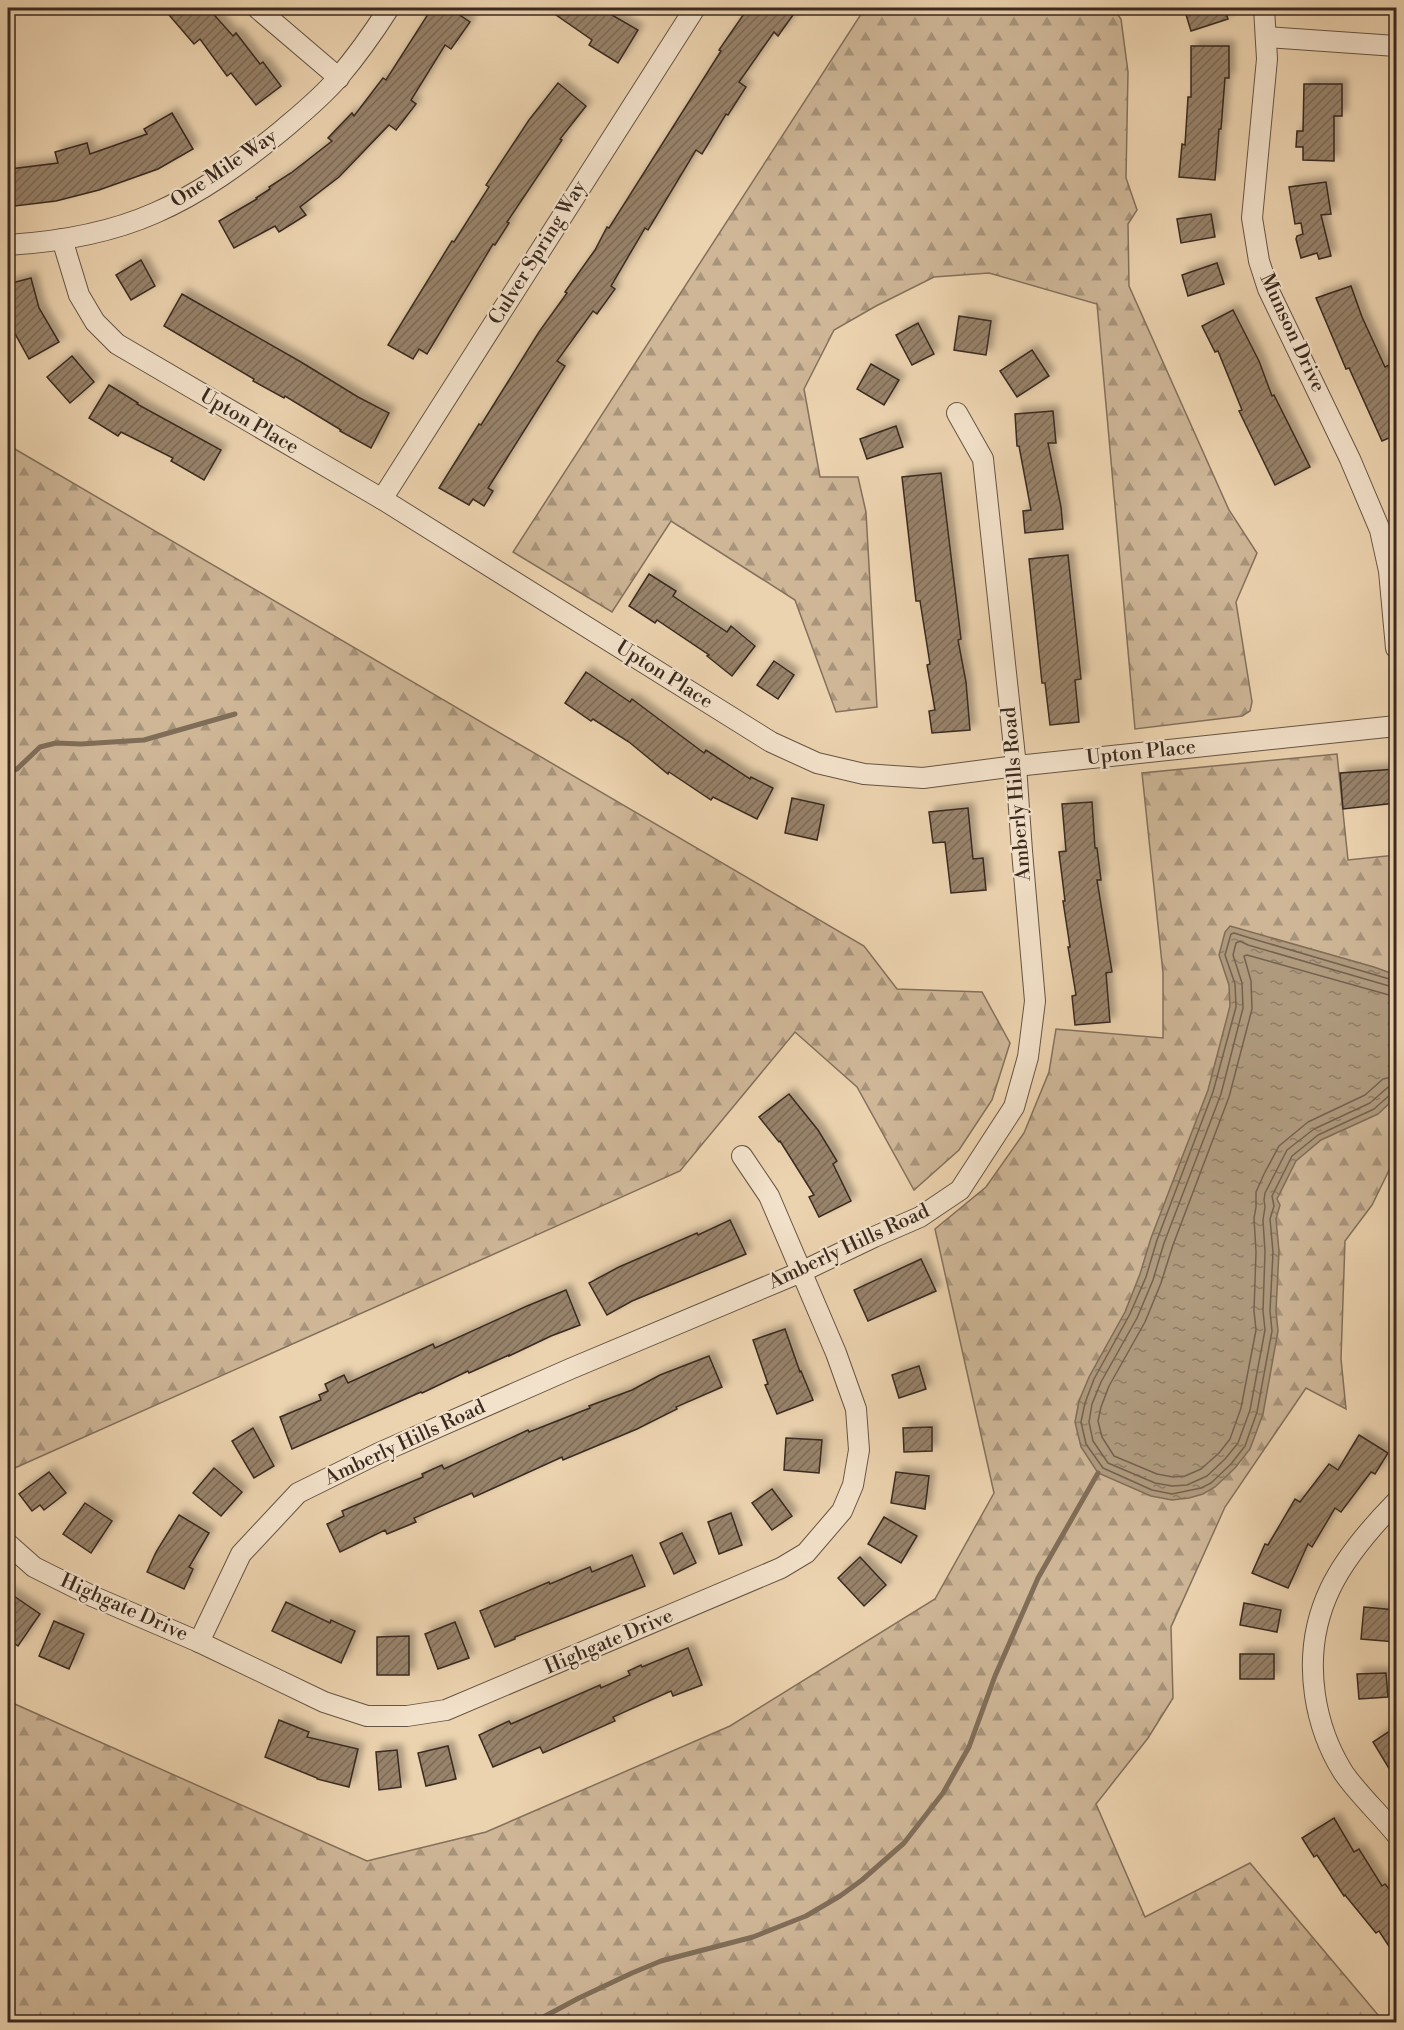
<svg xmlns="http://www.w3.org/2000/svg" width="1404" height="2030" viewBox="0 0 1404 2030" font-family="'Libre Bodoni',serif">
<defs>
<pattern id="forest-firs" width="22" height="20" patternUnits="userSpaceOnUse" patternTransform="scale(1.5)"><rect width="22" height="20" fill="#ceb697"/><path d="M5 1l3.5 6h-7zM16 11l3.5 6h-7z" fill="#a8947b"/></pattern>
<pattern id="water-ripples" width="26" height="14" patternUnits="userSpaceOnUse" patternTransform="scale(1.5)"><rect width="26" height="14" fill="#af9a7e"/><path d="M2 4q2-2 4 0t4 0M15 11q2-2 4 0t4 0" fill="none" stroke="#8f7e67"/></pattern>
<pattern id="building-hatch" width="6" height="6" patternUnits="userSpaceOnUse" patternTransform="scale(1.5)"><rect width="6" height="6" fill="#97826a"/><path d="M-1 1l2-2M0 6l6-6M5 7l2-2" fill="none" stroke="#7c6b57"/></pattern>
<filter id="shadow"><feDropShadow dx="5.5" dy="-5.5" stdDeviation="3" flood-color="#0004"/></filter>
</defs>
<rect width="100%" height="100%" fill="#ecd3af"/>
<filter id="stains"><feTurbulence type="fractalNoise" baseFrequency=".00333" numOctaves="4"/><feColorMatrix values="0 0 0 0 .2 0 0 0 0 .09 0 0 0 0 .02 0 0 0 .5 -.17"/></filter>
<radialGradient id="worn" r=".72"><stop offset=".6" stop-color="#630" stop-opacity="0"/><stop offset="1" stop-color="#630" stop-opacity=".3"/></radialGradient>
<g fill="url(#forest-firs)" stroke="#84705c" stroke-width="1.5">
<polygon points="865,8 1113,8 1121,19 1128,72 1126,178 1137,210 1128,224 1129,286 1229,510 1257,553 1236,602 1252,702 1250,711 1242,716 1135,729 1097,304 989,273 934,277 876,306 834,330 804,389 820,477 858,477 866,512 877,707 836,712 795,600 671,521 612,612 513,552"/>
<polygon points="8,445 864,946 897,989 982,992 1010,1043 992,1100 959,1150 914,1190 857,1087 795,1032 680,1171 8,1471"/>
<polygon points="1337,754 1348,860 1396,855 1396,1156 1372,1205 1345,1241 1341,1359 1346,1409 1306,1388 1225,1507 1171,1627 1173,1698 1148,1738 1096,1804 1145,1917 1250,1863 1384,2022 8,2022 8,1701 367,1861 486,1832 730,1726 935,1599 994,1493 935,1229 986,1187 1024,1133 1049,1072 1056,1029 1163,1038 1163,973 1142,773"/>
</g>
<polygon fill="url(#water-ripples)" stroke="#806d58" stroke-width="1.5" points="1230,926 1374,967 1396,975 1396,1097 1378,1114 1321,1140 1296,1161 1277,1199 1280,1205 1276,1219 1279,1251 1276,1311 1278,1331 1263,1414 1250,1449 1235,1468 1215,1487 1203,1494 1189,1498 1172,1500 1151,1496 1098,1473 1081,1447 1075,1422 1079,1401 1089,1377 1125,1312 1140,1274 1151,1238 1208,1090 1230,1006 1229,985 1219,955 1225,932"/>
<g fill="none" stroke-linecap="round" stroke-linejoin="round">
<g stroke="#74624f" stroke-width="1.5">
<polyline points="1396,981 1250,938 1234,933 1231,934 1225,955 1235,984 1236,1007 1213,1092 1157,1240 1146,1277 1130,1314 1094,1379 1085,1403 1081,1422 1086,1444 1103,1468 1152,1490 1172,1494 1201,1488 1211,1483 1231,1464 1245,1446 1257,1412 1272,1331 1270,1311 1273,1252 1270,1219 1274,1206 1272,1196 1292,1156 1318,1135 1374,1109 1391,1094 1396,1093"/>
<polyline points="1396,988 1248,945 1240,941 1236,943 1233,955 1242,983 1243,1008 1221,1094 1164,1243 1153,1280 1137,1318 1101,1382 1092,1404 1089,1422 1093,1441 1108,1463 1155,1483 1172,1486 1187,1485 1207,1476 1225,1459 1238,1443 1250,1410 1265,1330 1263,1311 1265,1252 1263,1220 1265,1207 1264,1200 1265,1193 1287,1150 1314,1129 1370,1103 1387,1088 1396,1085"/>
<polyline points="1396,997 1247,955 1244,956 1251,981 1252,1009 1229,1097 1173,1245 1161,1283 1145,1322 1109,1386 1101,1407 1098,1421 1102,1437 1114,1456 1157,1474 1173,1477 1185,1476 1201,1469 1219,1453 1230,1439 1241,1408 1256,1330 1254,1311 1256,1252 1254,1218 1256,1207 1256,1192 1264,1174 1279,1146 1308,1122 1365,1095 1383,1079 1396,1076"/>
</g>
<g stroke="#806d58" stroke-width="5">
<polyline points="8,773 17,769 40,747 56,743 81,744 144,740 235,714"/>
<polyline points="534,2022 579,1998 632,1973 661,1961 753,1937 806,1916 840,1896 862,1880 904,1843 943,1793 969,1747 995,1676 1038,1578 1098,1473"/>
</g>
</g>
<g fill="url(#building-hatch)" stroke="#3a2a20" stroke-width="1.5" filter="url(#shadow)">
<polygon points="163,8 208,8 233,36 236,33 260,64 263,62 281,86 256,105 231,73 227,76 200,39 194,44"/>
<polygon points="432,8 449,8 470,22 451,49 445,45 411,100 416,104 396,130 389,125 339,177 300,207 306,215 279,232 275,226 234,248 219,221 257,199 256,198 270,189 269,187 291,173 332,141 328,138 352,113 354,116 383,78 386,80"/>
<polygon points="546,8 600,8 638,30 618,63 589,45 592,40"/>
<polygon points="748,8 798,8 778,36 774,32 739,82 746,87 728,115 726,114 702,154 696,150 648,230 645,228 611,286 615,289 597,314 593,311 557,361 565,366 488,488 493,491 484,506 473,499 469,505 439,488 479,424 481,425 539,332 567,293 565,292 595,250 607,227 609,228 721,51 719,50"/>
<polygon points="1184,8 1224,8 1228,19 1191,31"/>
<polygon points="1191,46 1229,46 1229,78 1225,78 1221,129 1219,129 1215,180 1179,177 1182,144 1185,145 1188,97 1191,97"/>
<polygon points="558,83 586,106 560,139 562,140 507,222 509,223 495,245 493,244 427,354 419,349 413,359 388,345 452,241 454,242 489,187 486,185 529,120"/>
<polygon points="1304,84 1342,84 1342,116 1334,116 1334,161 1303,160 1303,147 1296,147 1297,131 1303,131"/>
<polygon points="172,113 193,149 158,169 99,190 56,201 15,206 10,169 58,163 55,152 87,143 90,154 147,134 144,129"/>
<polygon points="1326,182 1331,214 1321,215 1331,256 1319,259 1317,253 1301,258 1296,239 1297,236 1303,234 1301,223 1295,224 1289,187"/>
<polygon points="1211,214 1215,237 1181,243 1177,219"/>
<polygon points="141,260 155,286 131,300 116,275"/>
<polygon points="1217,263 1224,284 1188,296 1182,275"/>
<polygon points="31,278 39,308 59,342 29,359 8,321 8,284"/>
<polygon points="1351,286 1362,317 1385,367 1389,365 1396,380 1396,435 1382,441 1349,368 1346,369 1316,298"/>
<polygon points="182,294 301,362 358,397 389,413 371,448 340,431 341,430 285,396 284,398 253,381 254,379 164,326"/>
<polygon points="1233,310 1259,361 1272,396 1274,395 1310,467 1275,485 1239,411 1242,410 1218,351 1215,352 1202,326"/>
<polygon points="959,316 991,321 986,355 954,350"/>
<polygon points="918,323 934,354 912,365 896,335"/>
<polygon points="1032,350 1049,376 1017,397 1000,371"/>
<polygon points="72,356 94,382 70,403 47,377"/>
<polygon points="871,364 899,380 884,405 857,389"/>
<polygon points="109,385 138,403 137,404 221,450 204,480 171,461 173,458 121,432 118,436 89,418"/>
<polygon points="1053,411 1056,443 1048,443 1061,507 1063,529 1025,533 1023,511 1031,510 1019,446 1017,446 1015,414"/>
<polygon points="896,426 903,447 867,459 860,439"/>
<polygon points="941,473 961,639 958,640 966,682 970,730 932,733 929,711 935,710 927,665 930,664 920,601 916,601 902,477"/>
<polygon points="1068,555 1081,679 1075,680 1079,722 1050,725 1045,683 1042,683 1029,559"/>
<polygon points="649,574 676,591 673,596 727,632 731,626 755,646 732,676 707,656 709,655 657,620 655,623 629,606"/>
<polygon points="774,661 794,675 778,699 757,685"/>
<polygon points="586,672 630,702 632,699 704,753 706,750 750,779 751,777 773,788 757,819 713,797 711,800 669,772 668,774 629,742 593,719 591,721 565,703"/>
<polygon points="1396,769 1396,803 1343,809 1340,773"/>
<polygon points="792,798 824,805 817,840 785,833"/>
<polygon points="1092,802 1095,848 1097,848 1101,880 1097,880 1112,972 1106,973 1110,1022 1075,1025 1072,996 1076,995 1068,947 1070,947 1063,901 1065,901 1059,852 1066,851 1062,804"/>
<polygon points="968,808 973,859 983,858 986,890 951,893 945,842 933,843 929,812"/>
<polygon points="789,1094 818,1130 837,1161 833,1164 851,1201 819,1217 809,1197 814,1195 780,1141 779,1142 759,1117"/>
<polygon points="730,1220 746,1254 632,1301 607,1315 589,1283 619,1267 697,1233 698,1235"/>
<polygon points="921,1259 936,1291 868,1321 854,1290"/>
<polygon points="566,1290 580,1325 551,1336 509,1356 509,1355 469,1373 468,1371 422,1393 421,1392 292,1449 280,1417 321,1400 319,1395 328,1391 325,1384 344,1375 348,1383 433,1344 435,1348 527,1306"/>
<polygon points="785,1329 800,1372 801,1371 813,1400 777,1414 765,1385 768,1384 753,1340"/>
<polygon points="709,1356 722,1387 676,1407 677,1409 637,1429 563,1460 562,1457 474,1497 472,1493 414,1518 416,1522 387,1534 385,1530 340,1552 327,1524 344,1516 342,1511 423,1477 422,1474 442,1465 444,1469 528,1430 529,1432 590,1408 589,1406 632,1390 660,1375"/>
<polygon points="919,1366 926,1389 899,1398 892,1375"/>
<polygon points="932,1427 932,1451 904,1452 903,1428"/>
<polygon points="253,1428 274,1466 254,1478 232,1441"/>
<polygon points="1359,1435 1388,1453 1375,1474 1371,1472 1341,1512 1335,1508 1312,1547 1308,1544 1288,1588 1252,1573 1265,1544 1268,1545 1295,1499 1300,1502 1329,1464 1338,1470"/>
<polygon points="786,1438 822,1440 819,1473 784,1470"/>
<polygon points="214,1468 242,1492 221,1516 193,1493"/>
<polygon points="49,1472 66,1493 44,1510 40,1505 32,1511 19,1494"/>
<polygon points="896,1472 929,1476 925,1509 891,1503"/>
<polygon points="772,1489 792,1516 772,1530 752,1503"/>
<polygon points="85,1503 112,1521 91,1553 63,1534"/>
<polygon points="731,1513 742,1545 719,1554 708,1522"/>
<polygon points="179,1515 209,1533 189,1567 193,1569 184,1589 147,1572 156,1552"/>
<polygon points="884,1517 917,1536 901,1563 868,1544"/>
<polygon points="682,1533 696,1563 674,1574 660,1543"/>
<polygon points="632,1555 645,1586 515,1637 515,1639 495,1647 480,1611 549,1582 550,1584 590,1567 592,1572"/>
<polygon points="860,1557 886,1585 864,1606 838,1578"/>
<polygon points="8,1592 40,1614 18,1646 8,1639"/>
<polygon points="286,1602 330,1623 331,1620 355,1631 341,1663 272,1631"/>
<polygon points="1244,1603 1281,1610 1277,1632 1240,1625"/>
<polygon points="1364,1607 1396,1610 1396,1642 1361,1639"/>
<polygon points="54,1621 84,1634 69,1669 39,1656"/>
<polygon points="455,1622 469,1658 438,1669 425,1634"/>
<polygon points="409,1636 409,1675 377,1675 377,1637"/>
<polygon points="688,1648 702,1685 673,1696 671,1691 613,1717 615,1721 543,1753 540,1747 493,1767 479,1735 509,1721 511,1724 600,1685 601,1688 630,1675 628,1671 641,1665 642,1667"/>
<rect x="1240" y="1654" width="34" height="25"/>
<polygon points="1386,1673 1388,1697 1359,1699 1357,1674"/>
<polygon points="279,1720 309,1732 307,1737 358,1749 349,1787 317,1779 317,1778 265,1757"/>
<polygon points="1396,1727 1396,1780 1373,1742"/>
<polygon points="448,1746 456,1779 426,1786 418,1753"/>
<polygon points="397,1750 401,1787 379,1790 376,1752"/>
<polygon points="1334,1818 1354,1852 1359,1849 1382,1886 1385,1884 1396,1897 1396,1957 1379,1931 1376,1933 1345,1895 1344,1896 1317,1855 1314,1857 1302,1838"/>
</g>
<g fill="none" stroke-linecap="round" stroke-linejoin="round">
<defs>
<g id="minor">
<polyline points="257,8 339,78"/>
<polyline points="1264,8 1267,59 1252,218 1259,261 1268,289 1350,459 1380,530 1389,571 1396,648"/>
<polyline points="1267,37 1396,46"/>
<polyline points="62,239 79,295 95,322 117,344 382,499 771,742 817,763 864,774 923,778 1016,766 1396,726"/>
<path d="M8,245c48,-3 102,-12 147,-32 46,-20 87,-50 126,-82 20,-17 40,-33 57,-53 17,-20 37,-48 51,-70"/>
<polyline points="382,499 695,8"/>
<path d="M1396,1502c-55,56 -93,110 -81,193 4,27 13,53 28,77 14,21 37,42 53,62"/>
<polyline points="8,1544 34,1567 92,1596 199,1642 324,1702 367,1716 407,1716 446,1710 781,1568 806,1553 842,1511 853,1485 859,1450 856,1409 836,1353 769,1196 742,1156"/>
<polyline points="199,1642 241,1554 298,1493 379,1453 570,1369 801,1272 874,1237 920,1217 960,1190 1014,1107 1028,1057 1035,1001 1022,851 1016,766 983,459 957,413"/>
</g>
</defs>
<use href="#minor" stroke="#665444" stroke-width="22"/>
<use href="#minor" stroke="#f3e2cb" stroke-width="20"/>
</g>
<g text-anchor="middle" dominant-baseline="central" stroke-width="4.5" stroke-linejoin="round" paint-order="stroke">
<g font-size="20" fill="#3a2a20" stroke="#f3e2cb">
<text transform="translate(224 169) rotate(-34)">One Mile Way</text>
<text transform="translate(538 253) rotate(-58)">Culver Spring Way</text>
<text transform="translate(1292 333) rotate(65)">Munson Drive</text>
<text transform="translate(249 422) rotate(30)">Upton Place</text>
<text transform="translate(664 675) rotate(32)">Upton Place</text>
<text transform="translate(1141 753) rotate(-6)">Upton Place</text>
<text transform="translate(1017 794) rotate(-95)">Amberly Hills Road</text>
<text transform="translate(849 1247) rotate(-25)">Amberly Hills Road</text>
<text transform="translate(405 1443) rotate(-25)">Amberly Hills Road</text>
<text transform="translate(124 1608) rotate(24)">Highgate Drive</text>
<text transform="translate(609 1642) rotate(-23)">Highgate Drive</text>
</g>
</g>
<rect width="1404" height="2030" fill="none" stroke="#ecd3af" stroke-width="30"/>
<rect x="9" y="9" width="1386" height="2012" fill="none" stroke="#3a2a20" stroke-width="3"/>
<rect x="15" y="15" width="1374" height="2000" fill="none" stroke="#3a2a20" stroke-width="1.5"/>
<rect width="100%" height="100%" filter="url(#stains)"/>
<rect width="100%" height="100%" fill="url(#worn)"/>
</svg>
